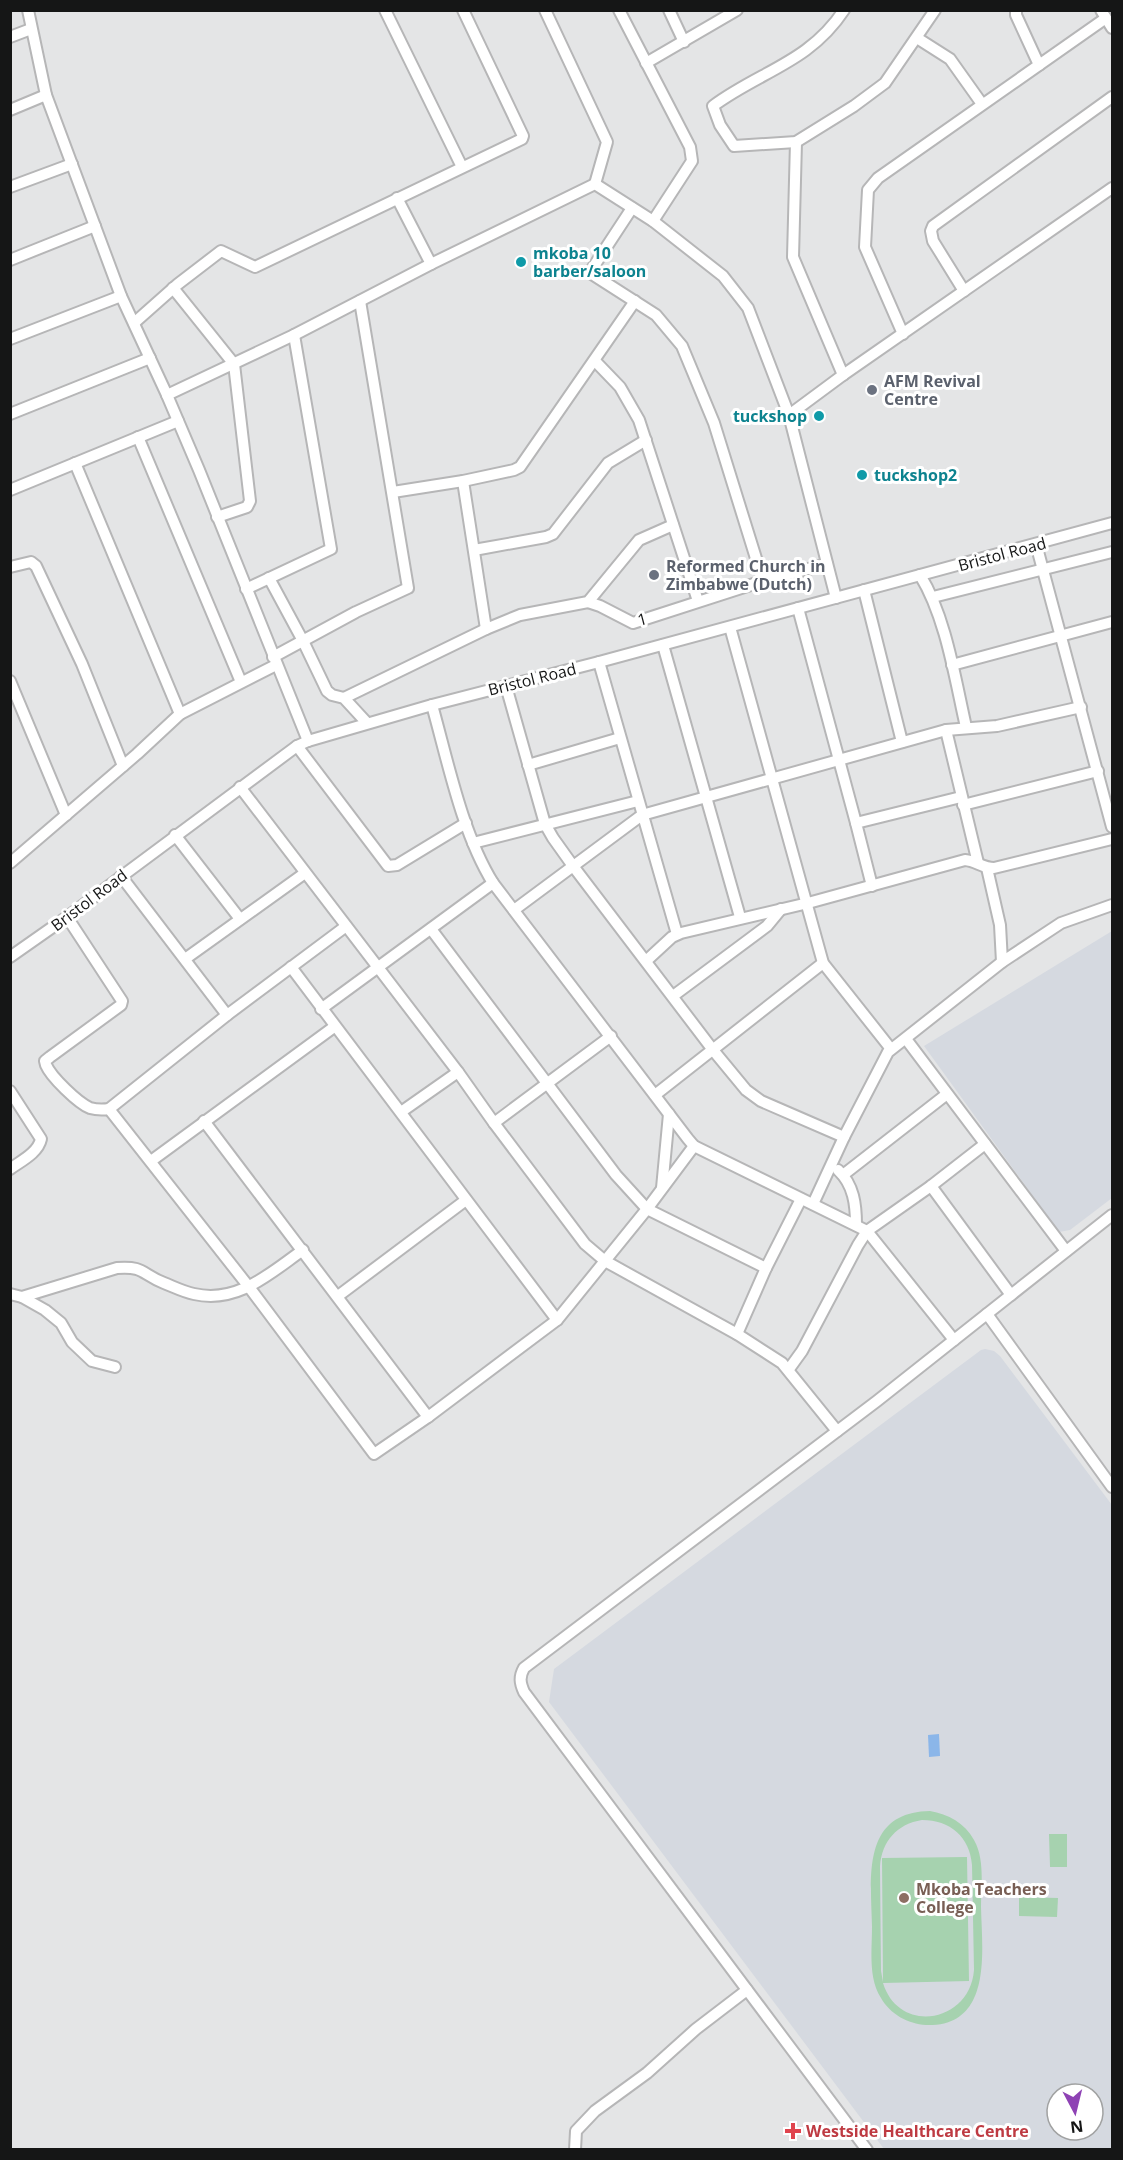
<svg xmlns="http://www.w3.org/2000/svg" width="1123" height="2160" viewBox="0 0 1123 2160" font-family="'Open Sans',sans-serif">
<rect width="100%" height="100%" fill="#e4e5e6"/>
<g fill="#d5d9e0" fill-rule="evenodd">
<polygon points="1112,931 1112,1198 1070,1230 1059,1232 924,1046"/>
<path d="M985,1349l9,2 6,5 112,149v644h-228l-335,-447 5,-33 427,-319zM1057,2094h36v36h-36z"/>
</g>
<g fill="#a6d2af" fill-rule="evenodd">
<path d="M930,1811c18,3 35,12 44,29 11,19 7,46 7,67 1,44 12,120 -55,118 -18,-1 -36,-11 -45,-27 -13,-20 -9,-48 -9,-71 -1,-49 -11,-115 58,-116zM922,1820c28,0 48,17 50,45l2,105c-4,53 -75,65 -91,13l86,-2 -2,-124 -85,1 1,124 -2,-11 -1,-105c2,-25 17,-42 42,-46z"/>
<polygon points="1049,1834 1067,1834 1067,1867 1050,1867"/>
<polygon points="1019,1897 1058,1898 1057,1917 1019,1916"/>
</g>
<polygon fill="#8bb6e9" points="939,1734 940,1756 929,1757 928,1735"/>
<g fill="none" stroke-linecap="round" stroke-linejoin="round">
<defs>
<g id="minor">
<polyline points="28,10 46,95 121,296 167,395 199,470 308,741"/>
<polyline points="385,10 462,167"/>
<polyline points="545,10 607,142 595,184"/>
<polyline points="619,10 690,147 692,161 653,221"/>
<polyline points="669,10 684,42"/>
<path d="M844,10c-35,53 -84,61 -131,96l7,19 14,21 62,-4 58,-36 31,-23 50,-73"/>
<polyline points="1016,10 1016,15 1039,65"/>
<polyline points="1101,10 1112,28"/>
<polyline points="10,37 31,29"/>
<polyline points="917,38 950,59 982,104"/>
<polyline points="646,63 737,10"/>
<polyline points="10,110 46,95"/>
<polyline points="796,142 793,257 843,375"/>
<polyline points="10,187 72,164"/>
<polyline points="397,198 431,264"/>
<polyline points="632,208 592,269 592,274 656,315 682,346 714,423 763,581"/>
<polyline points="10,260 95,226"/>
<polyline points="173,288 234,364 250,501 247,507 217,517"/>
<polyline points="964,291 933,241 931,231 933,226 1112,97"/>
<polyline points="134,323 178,284 221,251 255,267 522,139 523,136 463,10"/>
<polyline points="903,334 865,247 868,190 878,178 1106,18"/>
<polyline points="10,339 121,296"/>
<polyline points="595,361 620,387 639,420 698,601"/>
<polyline points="167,395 294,335 431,264 595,184 653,221 723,276 748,308 789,415 836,598"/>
<polyline points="10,414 150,358"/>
<polyline points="789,415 843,375 1112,188"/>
<polyline points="138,437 241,682"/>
<polyline points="75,463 180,714"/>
<polyline points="463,481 486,629"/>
<polyline points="10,490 178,421"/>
<polyline points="393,492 463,481 514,470 520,467 635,301"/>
<polyline points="1036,544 1112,827"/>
<polyline points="474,550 546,537 553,534 608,463 646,440"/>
<polyline points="10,567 31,562 36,566 82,664 123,766"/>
<path d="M920,575c26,42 35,104 46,152"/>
<polyline points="269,578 303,641 327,691 332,695 344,698 367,723"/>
<polyline points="246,589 331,549 294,335"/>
<polyline points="864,590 902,742"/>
<polyline points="933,597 1112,552"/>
<polyline points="588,602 600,606 633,623 763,581 827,564"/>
<polyline points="798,608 856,823"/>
<polyline points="730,627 823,963 891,1049"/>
<polyline points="663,645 740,917"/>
<polyline points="273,657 356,612 408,588 360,301"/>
<polyline points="599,662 677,934"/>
<polyline points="952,665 1112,622"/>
<polyline points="10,681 66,815"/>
<polyline points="506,686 545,824 553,838 573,866 713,1050 746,1090 761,1101 844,1137"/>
<polyline points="344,698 486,629 520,615 588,602 639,540 673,525"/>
<path d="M432,705c16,57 30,128 61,178l195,256 6,7 173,85 87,109"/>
<polyline points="946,730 978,863"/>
<polyline points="297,746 388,866 397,865 466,823"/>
<polyline points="528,765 620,738"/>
<polyline points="240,787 458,1072 494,1123 585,1244 605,1261 737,1334 782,1363 837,1431"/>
<polyline points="963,805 1098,771"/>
<polyline points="175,835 240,919"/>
<polyline points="473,843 638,801"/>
<polyline points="10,863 137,754 180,714 276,665"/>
<polyline points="987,868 1000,925 1002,962"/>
<polyline points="121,876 227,1015"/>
<polyline points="872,886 856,823 961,797"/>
<polyline points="514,910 642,815 946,730 997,726 1081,707"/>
<path d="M67,917l55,84 -1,4 -71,52 -5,4 1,4c5,12 32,38 44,43 7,2 12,2 19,1l118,-94 118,-88"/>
<polyline points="431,929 616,1175 647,1209 766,1268"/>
<polyline points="10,957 67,917 297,746 308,741 432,705 599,662 1112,523"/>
<polyline points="185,959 305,873"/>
<path d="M646,961l26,-24 9,-4 127,-30 157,-43c11,1 18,8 29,8l118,-29"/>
<polyline points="291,967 557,1320"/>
<polyline points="673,996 767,926 781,909"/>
<polyline points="321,1009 493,883"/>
<polyline points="906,1039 1066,1251"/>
<path d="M10,1091l31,48c-3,14 -20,22 -31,30"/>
<polyline points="655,1095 823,963"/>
<polyline points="109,1109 249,1287 374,1454 428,1417 557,1320 647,1209 694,1146"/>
<polyline points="401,1112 458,1072"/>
<polyline points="204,1121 428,1417"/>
<polyline points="494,1123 611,1036"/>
<polyline points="151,1161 334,1027"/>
<path d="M838,1170c16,15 18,35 18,55"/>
<polyline points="843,1175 947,1094"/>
<polyline points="931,1186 1011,1295"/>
<polyline points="662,1188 669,1114"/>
<polyline points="813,1204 844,1137 888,1052 1002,962 1061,923 1112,905"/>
<path d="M10,1294l12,3 95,-29c28,-2 24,6 47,15 10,4 20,9 30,11 44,10 76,-21 109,-44"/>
<polyline points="338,1296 466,1200"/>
<polyline points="22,1297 45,1310 61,1323 72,1342 92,1361 115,1367"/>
<polyline points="987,1314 1112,1487"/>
<polyline points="737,1334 766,1268 801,1199"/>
<polyline points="789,1369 802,1351 858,1245 867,1231 931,1186 985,1144"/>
<polyline points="575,2150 576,2131 595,2111 647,2073 696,2029 747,1990"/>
<path d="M867,2150l-343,-458c-4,-9 -5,-15 0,-24l353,-267 235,-186"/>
</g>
</defs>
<use href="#minor" stroke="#b6b6b7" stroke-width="14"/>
<use href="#minor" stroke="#fff" stroke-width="10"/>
</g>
<g fill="#0f9aa8" stroke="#fff" stroke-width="2">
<circle cx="521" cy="262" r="6"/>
<circle cx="819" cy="416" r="6"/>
<circle cx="862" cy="475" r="6"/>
</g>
<g fill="#6b7280" stroke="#fff" stroke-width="2">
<circle cx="872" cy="390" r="6"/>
<circle cx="654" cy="575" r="6"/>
</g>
<circle fill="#8d6e63" stroke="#fff" stroke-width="2" cx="904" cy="1898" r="6"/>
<path fill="#e0444e" stroke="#fff" stroke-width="2" d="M790 2122h6v6h6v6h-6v6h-6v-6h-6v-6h6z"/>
<g text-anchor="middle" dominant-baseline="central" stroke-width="6" stroke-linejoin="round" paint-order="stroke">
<g font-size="16" font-weight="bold" fill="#0d838f" stroke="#fff" text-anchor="start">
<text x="533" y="253">mkoba 10<tspan x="533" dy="18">barber/saloon</tspan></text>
<text x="807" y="416" text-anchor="end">tuckshop</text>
<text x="874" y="475">tuckshop2</text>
</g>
<g font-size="16" font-weight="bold" fill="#5b616d" stroke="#fff" text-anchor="start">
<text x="884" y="381">AFM Revival<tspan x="884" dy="18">Centre</tspan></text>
<text x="666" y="566">Reformed Church in<tspan x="666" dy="18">Zimbabwe (Dutch)</tspan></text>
</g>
<g font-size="16" fill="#151616" stroke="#fff">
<text transform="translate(1002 554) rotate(-15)">Bristol Road</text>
<text transform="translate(642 619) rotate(-15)">1</text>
<text transform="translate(532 679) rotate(-14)">Bristol Road</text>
<text transform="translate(89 900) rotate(-37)">Bristol Road</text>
</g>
<g font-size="16" font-weight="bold" fill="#785e54" stroke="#fff" text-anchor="start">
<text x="916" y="1889">Mkoba Teachers<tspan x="916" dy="18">College</tspan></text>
</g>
<g font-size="16" font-weight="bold" fill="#be3a42" stroke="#fff" text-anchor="start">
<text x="806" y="2131">Westside Healthcare Centre</text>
</g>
</g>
<rect width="1123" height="2160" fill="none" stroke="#151616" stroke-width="24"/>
<g transform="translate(1075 2112) rotate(173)"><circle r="28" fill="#ffffff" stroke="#a1a2a2" stroke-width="1.5"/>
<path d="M0-4.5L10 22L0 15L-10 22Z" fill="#8e42b4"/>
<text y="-9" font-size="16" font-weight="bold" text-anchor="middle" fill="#151616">N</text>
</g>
</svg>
